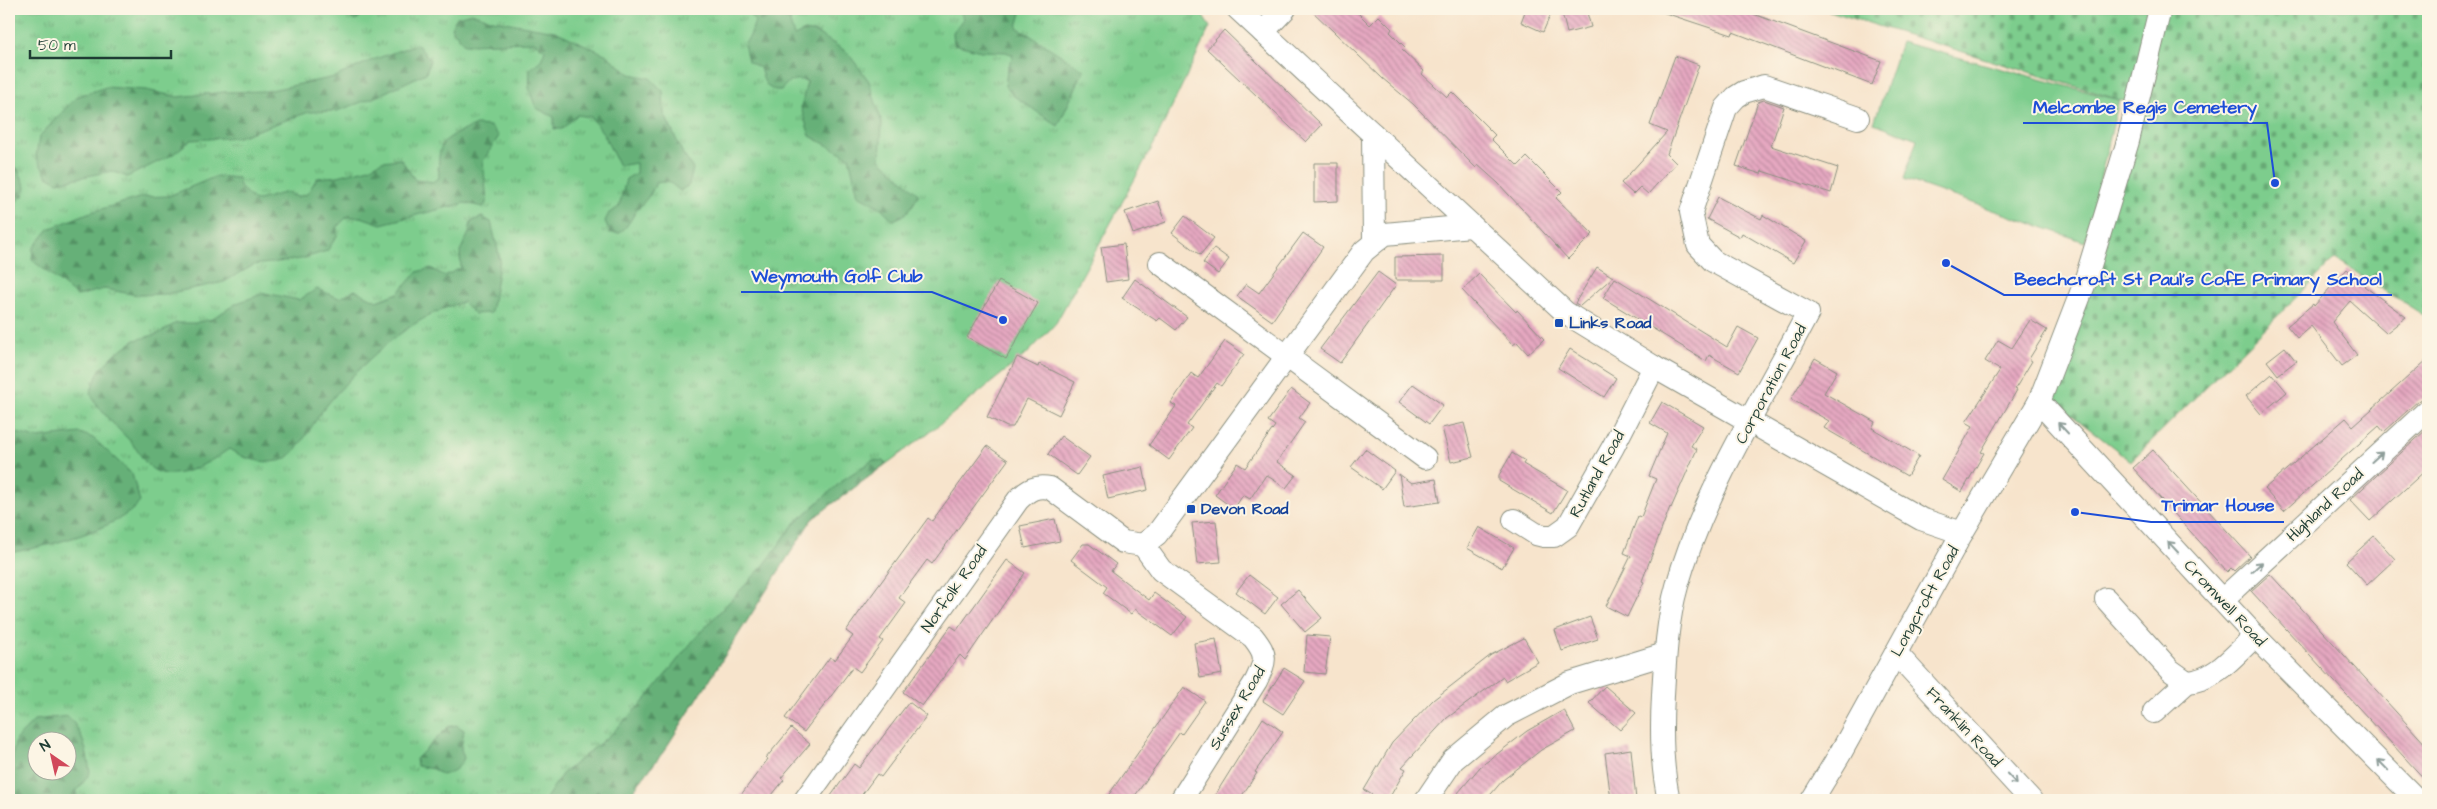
<svg xmlns="http://www.w3.org/2000/svg" width="2437" height="809" viewBox="0 0 2437 809" font-family="'Architects Daughter',sans-serif">
<defs>
<pattern id="grass-tufts" width="24" height="20" patternUnits="userSpaceOnUse" patternTransform="scale(1.25)"><rect width="24" height="20" fill="#7dcd8d"/><path d="M3 7l-1-3M5 7V3M7 7l1-3M15 17l-1-3M17 17v-4M19 17l1-3" fill="none" stroke="#66a874"/></pattern>
<pattern id="forest-firs" width="22" height="20" patternUnits="userSpaceOnUse" patternTransform="scale(1.25)"><rect width="22" height="20" fill="#66b078"/><path d="M5 1l3.5 6h-7zM16 11l3.5 6h-7z" fill="#539063"/></pattern>
<pattern id="cemetery-stones" width="16" height="16" patternUnits="userSpaceOnUse" patternTransform="scale(1.25)"><rect width="16" height="16" fill="#7dcd8d"/><path d="M2 7V4a2 2 0 0 1 4 0v3zM10 15v-3a2 2 0 0 1 4 0v3z" fill="#66a874"/></pattern>
<pattern id="building-back-hatch" width="6" height="6" patternUnits="userSpaceOnUse" patternTransform="scale(1.25)"><rect width="6" height="6" fill="#e6a8c1"/><path d="M-1 5l2 2M0 0l6 6M5-1l2 2" fill="none" stroke="#ba8a9e"/></pattern>
</defs>
<rect width="100%" height="100%" fill="#fcf5e5"/>
<filter id="ink" filterUnits="userSpaceOnUse"><feTurbulence type="fractalNoise" baseFrequency=".02" numOctaves="2"/><feDisplacementMap in="SourceGraphic" scale="10" xChannelSelector="R" yChannelSelector="G"/><feConvolveMatrix kernelMatrix="1 2 1 2 8 2 1 2 1" color-interpolation-filters="sRGB"/></filter>
<filter id="wash" filterUnits="userSpaceOnUse"><feTurbulence type="fractalNoise" baseFrequency=".0096" numOctaves="4" result="noise"/><feDisplacementMap in="SourceGraphic" scale="20" xChannelSelector="R" yChannelSelector="G"/><feGaussianBlur stdDeviation="1.12" result="paint"/><feColorMatrix in="noise" values="0 0 0 0 0 0 0 0 0 0 0 0 0 0 0 0 0 1.4 0 .05"/><feComposite in="paint" operator="in"/></filter>
<g filter="url(#wash)">
<rect width="100%" height="100%" fill="#f7e4cc"/>
<path fill="url(#grass-tufts)" stroke="#4e8560" fill-rule="evenodd" d="M9,9h1189l12,18 -56,117 -98,179 -27,29 -90,73 -127,94 -148,232 -38,49h-617zM38,742h30v30h-30z"/>
<g fill="url(#forest-firs)" stroke="#427656" fill-rule="evenodd">
<polygon points="342,9 369,9 355,21"/>
<path d="M744,9h48l-2,14 4,13 11,-5 12,2 30,19 22,29 13,42 -2,36 38,35c-4,12 -12,22 -25,26l-13,-13 -22,-12 -9,-38 -39,-21 -9,-28 6,-27c-13,-3 -18,-1 -26,9 -16,1 -17,-9 -21,-22l-12,-7 -4,-17 6,-8 5,-15z"/>
<polygon points="960,9 1022,9 1017,27 1084,70 1058,126 1014,96 1005,86 1007,71 1013,55 1006,52 981,51 954,44 953,32 963,19"/>
<path d="M472,13l21,7 62,11 50,23 25,20 20,4 13,13 1,22 19,41 10,15 -4,16 -9,6 -12,-10 -12,2c-5,12 -11,18 -19,27 -6,9 -9,16 -17,23h-10l-5,-12 4,-8 10,-6 7,-28 10,-6v-10l-17,3 -16,-33 -12,-16 -14,-2 -15,14h-8v-12l-18,-9 -7,-19 1,-20 11,-9 4,-10 -11,-8 -70,2 -13,-17 6,-10z"/>
<polygon points="417,44 430,60 426,73 373,98 337,111 309,112 238,137 191,140 172,155 127,177 112,171 58,182 47,176 36,157 39,137 76,97 106,87 146,90 178,97 224,92 266,91 335,77 370,61"/>
<path d="M476,125l14,1 9,10 -16,25 4,40 -4,6 -18,-4 -84,21 -20,-7h-14l-10,10v9l-10,15 -26,8 -47,6 -30,17 -58,12 -29,1 -33,-6 -27,7 -45,-36 1,-12 16,-19 39,-16 54,-16 27,-1 48,-20 21,2 3,10 14,13 32,-9 10,5 10,-3 10,-16 21,-2 31,-8 13,-7 19,-2 14,21 17,2 7,-4c-2,-39 3,-38 37,-53z"/>
<polygon points="9,165 18,169 26,187 24,195 9,207"/>
<path d="M482,217l9,5 9,37 -9,54 -17,1 -11,-12c-55,15 -105,64 -140,108 -9,11 -27,46 -40,50 -19,5 -38,-1 -54,-11 -19,13 -52,34 -75,21 -10,-6 -17,-22 -25,-30 -15,-16 -29,-28 -39,-47l10,-24 16,-16 19,-13 23,-6 18,-11h19l17,-4 25,-16 28,-10 34,7 18,-11 22,9 16,-8 22,11 21,-8 19,-21 14,-4 13,8 17,-8 -1,-17 9,-18 2,-11z"/>
<path d="M9,431l28,7 43,-5 13,5 39,36 8,28c-22,28 -96,45 -131,51z"/>
<polygon points="873,460 883,461 886,464 812,519 664,751 626,800 545,800 562,774 610,735 646,699 696,637 765,564 793,525 844,479"/>
<path d="M68,716c15,16 19,35 22,57l-13,18 -2,9h-62l-3,-33 6,-28 19,-19zM38,742h30v30h-30z"/>
<path d="M456,725l8,5 -3,19 3,9c-5,11 -11,14 -22,17l-9,-6 -16,-3 -1,-7 32,-32z"/>
</g>
<polygon fill="url(#cemetery-stones)" stroke="#4e8560" points="1823,9 2428,9 2428,318 2335,259 2131,461 2047,396 2143,107"/>
<polygon fill="#7dcd8d" stroke="#4e8560" points="1901,42 2119,100 2085,242 1904,179 1917,139 1874,123"/>
<g id="blocks">
<g fill="url(#building-back-hatch)">
<polygon points="1310,9 1354,9 1370,25 1379,16 1392,29 1390,32 1405,47 1402,50 1424,71 1422,74 1447,97 1452,92 1495,135 1491,139 1518,166 1527,157 1562,192 1556,198 1593,234 1568,259 1498,183 1478,165 1476,168 1413,104 1382,78"/>
<polygon points="1526,9 1553,9 1543,32 1521,22"/>
<polygon points="1561,9 1586,9 1591,27 1567,33"/>
<polygon points="1663,9 1740,9 1881,61 1872,85 1733,32 1732,35 1662,12"/>
<polygon points="1224,30 1322,125 1306,142 1207,49"/>
<polygon points="1675,56 1699,65 1667,154 1676,163 1648,194 1640,187 1633,194 1621,183 1667,132 1650,125"/>
<polygon points="1764,100 1784,107 1771,146 1838,168 1831,193 1762,171 1761,174 1736,166 1758,102"/>
<polygon points="1314,163 1338,163 1338,201 1314,202"/>
<polygon points="1718,197 1761,219 1763,215 1806,241 1793,263 1742,233 1740,237 1707,219"/>
<polygon points="1158,201 1166,222 1133,234 1125,212"/>
<polygon points="1185,216 1214,238 1200,255 1172,233"/>
<polygon points="1303,233 1323,247 1272,321 1237,296 1246,284 1259,293"/>
<polygon points="1124,244 1128,279 1106,282 1101,247"/>
<polygon points="1214,248 1229,259 1218,274 1203,263"/>
<polygon points="1444,256 1444,280 1395,280 1395,257"/>
<polygon points="1597,267 1613,277 1580,306 1575,303"/>
<polygon points="2347,269 2365,284 2364,286 2406,317 2386,333 2350,301 2332,322 2357,355 2342,366 2311,326 2297,338 2287,326 2313,304 2314,306"/>
<polygon points="1378,272 1396,285 1340,363 1320,349"/>
<polygon points="1479,274 1516,312 1517,310 1544,339 1528,354 1517,342 1513,345 1462,290"/>
<polygon points="1615,278 1727,347 1738,327 1758,338 1739,372 1709,355 1706,361 1603,298"/>
<polygon points="1135,279 1187,317 1176,330 1160,318 1157,321 1122,298"/>
<polygon points="999,281 1038,303 1006,359 967,337"/>
<polygon points="2030,320 2047,330 2029,359 2032,361 2015,389 2017,390 1981,452 1984,453 1962,492 1942,480 1973,426 1966,422 2000,370 1985,361 1998,340 2012,348"/>
<polygon points="1225,341 1244,354 1221,386 1217,383 1187,425 1192,428 1169,460 1149,445 1176,406 1171,403 1191,373 1198,378"/>
<polygon points="2285,347 2296,361 2278,375 2267,361"/>
<polygon points="1570,349 1616,378 1604,397 1558,368"/>
<polygon points="1017,357 1038,367 1039,364 1075,382 1059,415 1027,399 1013,427 1007,427 987,417"/>
<polygon points="1815,358 1837,371 1824,393 1875,422 1872,428 1919,456 1907,476 1824,428 1829,421 1791,399"/>
<polygon points="2428,359 2428,397 2419,400 2384,432 2379,426 2284,511 2264,489 2346,418 2353,426"/>
<polygon points="2272,374 2287,392 2261,414 2246,396"/>
<polygon points="1413,384 1443,405 1429,424 1399,402"/>
<polygon points="1291,389 1310,403 1299,418 1305,422 1277,462 1296,475 1286,488 1266,475 1250,499 1243,495 1234,509 1215,495 1237,463 1245,468 1275,426 1268,421"/>
<polygon points="1662,402 1703,426 1691,446 1697,449 1671,508 1670,507 1642,581 1644,582 1627,617 1606,606 1631,556 1624,553 1638,516 1641,517 1656,479 1649,476 1667,433 1650,423"/>
<polygon points="1464,423 1473,457 1451,462 1442,428"/>
<polygon points="2428,428 2428,468 2370,521 2350,500"/>
<polygon points="1061,436 1090,457 1077,475 1048,454"/>
<polygon points="987,446 1008,460 932,564 927,560 899,598 906,603 880,639 883,641 860,672 853,667 804,732 785,718 830,657 835,660 853,636 846,631 868,600 928,518 932,521"/>
<polygon points="1365,449 1395,471 1382,489 1351,467"/>
<polygon points="2153,450 2250,556 2234,571 2231,568 2227,572 2133,468"/>
<polygon points="1512,453 1525,461 1523,464 1567,490 1553,513 1499,481 1499,475"/>
<polygon points="1143,467 1148,490 1108,499 1103,476"/>
<polygon points="1399,474 1411,483 1436,479 1440,502 1404,507"/>
<polygon points="1055,519 1060,541 1025,548 1020,526"/>
<polygon points="1216,521 1221,562 1197,564 1192,523"/>
<polygon points="1479,527 1514,548 1502,568 1467,548"/>
<polygon points="2374,536 2395,559 2367,585 2346,562"/>
<polygon points="1083,544 1089,544 1116,564 1111,571 1149,600 1154,593 1187,617 1172,636 1135,609 1131,614 1103,593 1107,587 1071,560"/>
<polygon points="1007,560 1025,573 965,660 960,655 922,706 903,692 951,626 957,630"/>
<polygon points="2270,574 2428,747 2428,783 2251,591"/>
<polygon points="1249,575 1278,597 1265,614 1236,592"/>
<polygon points="1298,590 1322,618 1305,632 1281,604"/>
<polygon points="1590,617 1598,639 1562,651 1555,630"/>
<polygon points="1307,635 1330,637 1325,674 1304,672"/>
<polygon points="1524,638 1538,662 1505,681 1503,677 1447,718 1402,767 1406,769 1388,800 1381,800 1364,790 1392,743 1433,700 1491,655"/>
<polygon points="1216,639 1222,674 1200,678 1194,643"/>
<polygon points="1284,668 1305,681 1283,714 1263,701"/>
<polygon points="1605,686 1636,713 1620,730 1589,703"/>
<polygon points="1184,687 1205,701 1182,734 1180,732 1132,800 1105,800"/>
<polygon points="909,702 927,716 881,777 877,774 858,800 828,800 854,764 859,768"/>
<polygon points="1564,710 1575,731 1541,750 1503,780 1486,800 1452,800 1480,767 1527,731"/>
<polygon points="1263,718 1283,732 1255,772 1257,773 1239,800 1212,800"/>
<polygon points="791,728 810,744 781,778 784,780 768,800 737,800 768,759 766,758"/>
<polygon points="1631,749 1636,800 1611,800 1605,753"/>
</g>
</g>
</g>
<g filter="url(#ink)">
<use href="#blocks" fill-opacity="0" stroke="#8b9080" stroke-width="1"/>
<g fill="none" stroke-linecap="round" stroke-linejoin="round">
<defs>
<g id="minor">
<polyline points="1238,9 1566,313 1654,367 1921,519 1962,533"/>
<polyline points="1263,32 1285,9"/>
<polyline points="1373,134 1374,242"/>
<polyline points="1160,263 1425,458"/>
<polyline points="2039,402 2255,636 2417,800"/>
<polyline points="1514,520 1536,534 1544,536 1554,536 1568,526 1613,447 1654,367"/>
<polyline points="1143,545 1157,534 1364,251 1385,234 1471,226"/>
<path d="M1143,545l18,25 92,67c15,19 13,23 3,44l-75,119"/>
<path d="M2106,599l64,71 17,12c28,-1 48,-28 68,-46"/>
<polyline points="2222,600 2428,410"/>
<polyline points="1896,653 2031,800"/>
<polyline points="2154,712 2187,682"/>
<path d="M805,800l213,-300c10,-10 18,-15 32,-12l73,54 20,3"/>
<polyline points="1426,800 1453,760 1506,716 1570,683 1665,654"/>
<path d="M1669,800c-8,-34 -8,-70 -6,-105 2,-36 4,-74 14,-109 27,-95 85,-185 131,-273l-95,-52 -15,-16 -7,-33 35,-104 10,-11 8,-5 20,-6 94,32"/>
<polyline points="1812,800 1840,754 1962,533 2039,402 2084,285 2128,141 2160,9"/>
</g>
</defs>
<use href="#minor" stroke="#8b9080" stroke-width="24"/>
<use href="#minor" stroke="#fff" stroke-width="22"/>
</g>
<defs><path id="oneway-shaft" d="M-6 0H5M1.5-3L5.5 0L1.5 3" fill="none" stroke-width="1.6" stroke-linecap="round" stroke-linejoin="round" transform="scale(1.25)"/></defs>
<g stroke="#8f9e9a">
<use href="#oneway-shaft" transform="translate(2063 428) rotate(-133)"/>
<use href="#oneway-shaft" transform="translate(2377 457) rotate(-42)"/>
<use href="#oneway-shaft" transform="translate(2173 547) rotate(-133)"/>
<use href="#oneway-shaft" transform="translate(2257 567) rotate(-43)"/>
<use href="#oneway-shaft" transform="translate(2383 765) rotate(-134)"/>
<use href="#oneway-shaft" transform="translate(2012 779) rotate(47)"/>
</g>
</g>
<g fill="#1a4fb4" stroke="#fcf5e5" stroke-width="2">
<rect x="1554" y="318" width="10" height="10" rx="2.5"/>
<rect x="1186" y="504" width="10" height="10" rx="2.5"/>
</g>
<g text-anchor="middle" dominant-baseline="central" stroke-width="4" stroke-linejoin="round" paint-order="stroke">
<g font-size="16" font-weight="bold" fill="#164399" stroke="#fcf5e5" text-anchor="start">
<text x="1569" y="323">Links Road</text>
<text x="1201" y="509">Devon Road</text>
</g>
<g font-size="16" fill="#1f3d34" stroke="#fcf5e5">
<text transform="translate(1771 384) rotate(-62)">Corporation Road</text>
<text transform="translate(1597 474) rotate(-61)">Rutland Road</text>
<text transform="translate(2325 505) rotate(-43)">Highland Road</text>
<text transform="translate(954 589) rotate(-55)">Norfolk Road</text>
<text transform="translate(1925 601) rotate(-61)">Longcroft Road</text>
<text transform="translate(2225 603) rotate(47)">Cromwell Road</text>
<text transform="translate(1237 708) rotate(-59)">Sussex Road</text>
<text transform="translate(1964 727) rotate(47)">Franklin Road</text>
</g>
</g>
<path fill="none" stroke="#1d4ed8" stroke-width="2" d="M2275 183L2267 123H2023M1003 320L932 292H741M1946 263L2004 295H2392M2075 512L2151 522H2284"/>
<g fill="#1d4ed8" stroke="#fcf5e5" stroke-width="2">
<circle cx="2275" cy="183" r="5"/>
<circle cx="1003" cy="320" r="5"/>
<circle cx="1946" cy="263" r="5"/>
<circle cx="2075" cy="512" r="5"/>
</g>
<g font-size="18" text-anchor="middle" font-weight="bold" fill="#1d4ed8" stroke="#fcf5e5" stroke-width="4" stroke-linejoin="round" paint-order="stroke">
<text x="2145" y="113">Melcombe Regis Cemetery</text>
<text x="837" y="282">Weymouth Golf Club</text>
<text x="2198" y="285">Beechcroft St Paul's CofE Primary School</text>
<text x="2218" y="511">Trimar House</text>
</g>
<rect width="2437" height="809" fill="none" stroke="#fcf5e5" stroke-width="30"/>
<g transform="translate(52 756) rotate(326)"><circle r="24" fill="#fcf5e5" stroke="#a4ab9e"/>
<path d="M0-4L9 19L0 12L-9 19Z" fill="#d1495b"/>
<text y="-8" font-size="14" font-weight="bold" text-anchor="middle" fill="#1f3d34">N</text>
</g>
<path d="M30 50v8h141v-8" fill="none" stroke="#1f3d34" stroke-width="2.5"/>
<text x="38" y="50" font-size="15" fill="#1f3d34" stroke="#fcf5e5" stroke-width="4" paint-order="stroke">50 m</text>
</svg>
